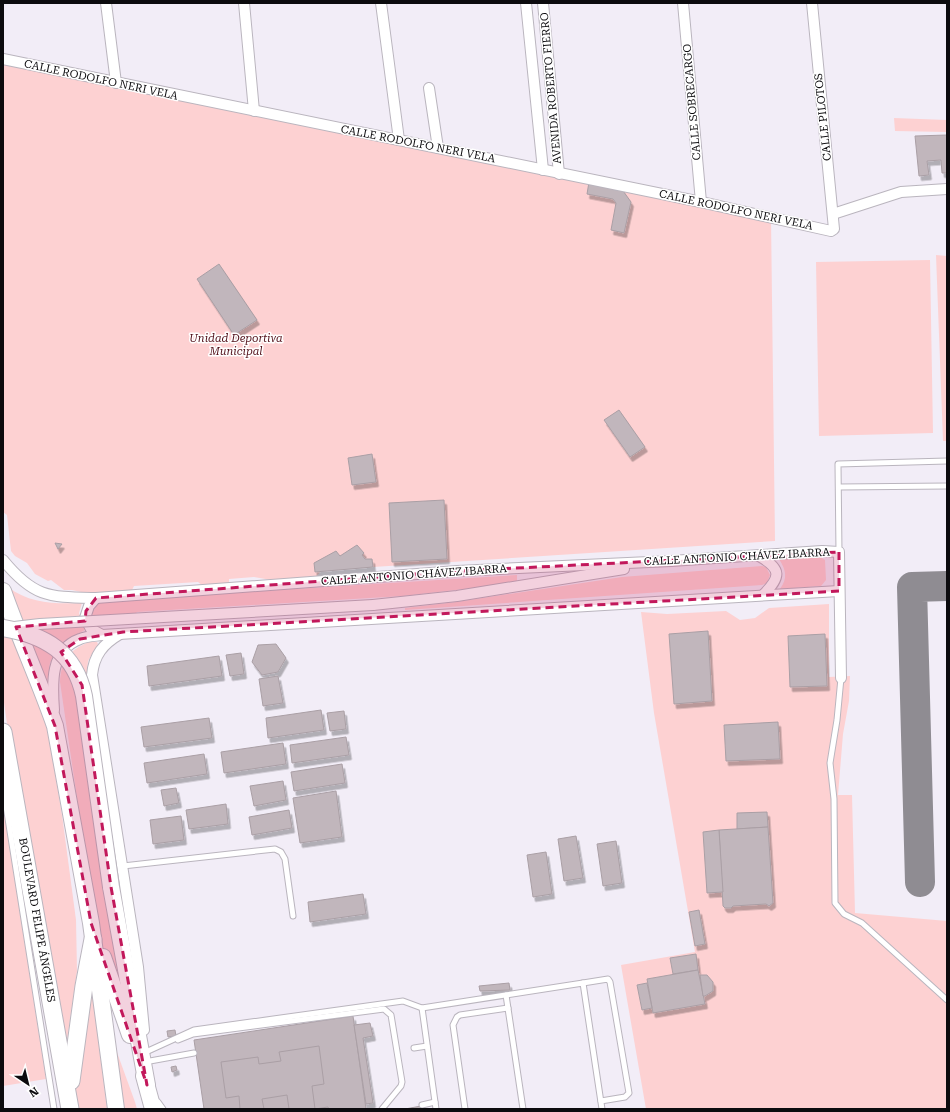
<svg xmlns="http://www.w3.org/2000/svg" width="950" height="1112" viewBox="0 0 950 1112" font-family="'Roboto Serif',serif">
<defs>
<filter id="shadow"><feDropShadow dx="2.5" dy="4.5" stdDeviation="0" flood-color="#0004"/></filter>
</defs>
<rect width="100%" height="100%" fill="#f2edf7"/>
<g fill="#fdd1d2">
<polygon points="3,59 771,218 775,541 373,567 321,571 316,577 277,581 254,577 229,579 229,583 207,589 198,582 134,586 132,590 119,593 112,591 95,595 72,590 64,590 51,580 48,581 35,574 27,563 15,556 11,551 7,515 3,512"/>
<polygon points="894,118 947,120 947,132 895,131"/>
<polygon points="936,255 947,256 947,441 943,441"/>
<polygon points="930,260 933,433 819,436 816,262"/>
<path d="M819,556l6,4 1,20 -5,6 -41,3c8,-11 6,-19 -1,-30z"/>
<polygon points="762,566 766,567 770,575 767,583 762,585 405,610 405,608 456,602 622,577"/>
<polygon points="517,575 517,583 403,596 137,612 129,621 93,617 92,613 98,603 105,601"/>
<path d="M8,587c22,17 48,17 74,16l-3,10 6,17 -26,14 -9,19 -3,20z"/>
<polygon points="829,604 829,677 850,676 849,701 843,734 838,795 852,795 855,913 947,921 947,1109 646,1109 621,965 695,952 654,713 641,612 667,614 726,611 740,620 755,618 769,608"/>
<polygon points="3,614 46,720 62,815 76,920 77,971 64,1062 18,799 3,696"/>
<path d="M89,642h8l1,2 -10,17 -1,11 38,345 -29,-89 -36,-246c1,-21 9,-32 29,-40z"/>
<polygon points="3,805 46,1079 3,1086"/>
<path d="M91,982l16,127h-31c-4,-43 7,-85 15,-127z"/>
<polygon points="106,1022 135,1102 137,1109 118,1109"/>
</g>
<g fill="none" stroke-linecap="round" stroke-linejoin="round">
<polyline stroke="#8f8c92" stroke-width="30" points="920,882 912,587 947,586"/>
</g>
<g fill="#c1b6bc" stroke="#aa9fa5" filter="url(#shadow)">
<polygon points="947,135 947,173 942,173 941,160 927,161 929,175 919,176 915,136"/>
<polygon points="589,182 621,188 631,202 624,233 611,230 616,203 613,199 587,194"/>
<polygon points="219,264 257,320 234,335 197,279"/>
<polygon points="619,410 645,447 630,457 604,420"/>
<polygon points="372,454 376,482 352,485 348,458"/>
<polygon points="444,500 447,559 392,562 389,503"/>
<polygon points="55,543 62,544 58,549"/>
<polygon points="357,545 364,553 362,555 365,559 372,559 373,567 315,572 314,563 336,551 340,556"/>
<polygon points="708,631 712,701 674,704 669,634"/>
<polygon points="825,634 827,686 790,687 788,636"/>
<polygon points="276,644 286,658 278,672 262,675 252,662 258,645"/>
<polygon points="241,653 244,674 230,676 226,655"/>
<polygon points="219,656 222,676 149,686 147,666"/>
<polygon points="278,676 283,703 263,706 259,679"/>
<polygon points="321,710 324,730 268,738 266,718"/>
<polygon points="344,711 346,729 330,731 327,713"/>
<polygon points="209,718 212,738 144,747 141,727"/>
<polygon points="778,722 780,759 726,761 724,725"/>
<polygon points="346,737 349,755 292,763 290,745"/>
<polygon points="283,743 286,764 224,773 221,752"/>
<polygon points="204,754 207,774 147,783 144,763"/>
<polygon points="342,764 345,783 294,791 291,772"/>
<polygon points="283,781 286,800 254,806 250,786"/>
<polygon points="176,788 179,803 164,806 161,790"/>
<polygon points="336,791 342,837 300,843 293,798"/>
<polygon points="226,804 228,824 189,829 186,810"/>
<polygon points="289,810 292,828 252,835 249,817"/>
<polygon points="767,812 768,827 737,829 737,813"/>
<polygon points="181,816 184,840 153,844 150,820"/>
<polygon points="768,827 773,903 769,906 766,904 733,906 731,908 725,908 723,906 719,830"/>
<polygon points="719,830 723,892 707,893 703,832"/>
<polygon points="576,836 583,878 564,881 558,839"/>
<polygon points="616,841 622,883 603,886 597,844"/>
<polygon points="546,852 552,894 533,897 527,855"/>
<polygon points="363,894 366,914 310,922 308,902"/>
<polygon points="699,910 705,944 695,946 689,912"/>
<polygon points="696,954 698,970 673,974 670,958"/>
<polygon points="698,970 705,1004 653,1013 647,979"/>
<polygon points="700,975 707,975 713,982 713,991 705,996 703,996"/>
<polygon points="509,983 510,990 480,991 479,986"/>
<polygon points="647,983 652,1008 642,1010 637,985"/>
<polygon points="353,1016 366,1109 204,1109 194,1040"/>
<polygon points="370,1023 373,1036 363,1038 373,1103 366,1104 354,1025"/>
<polygon points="175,1030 176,1036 168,1037 167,1031"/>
<polygon points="319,1046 324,1084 312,1086 315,1109 328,1107 329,1109 289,1109 287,1095 262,1099 264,1109 240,1109 239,1096 226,1098 221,1062 258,1057 259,1064 281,1061 279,1052"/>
<polygon points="176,1066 177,1070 172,1072 171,1067"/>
<polygon points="421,1106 421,1109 405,1109"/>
</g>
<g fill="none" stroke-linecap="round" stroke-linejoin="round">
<defs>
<g id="service">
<polyline points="839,487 947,486"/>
<polyline points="839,552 838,464 947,461"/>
<polyline points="841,678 837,720 830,763 834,799 835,903 844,914 862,923 947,1000"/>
<polyline points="3,787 54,1109"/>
<polyline points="123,866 275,849 281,852 285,859 293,916"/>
<polyline points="583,983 608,979 610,982 629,1093 625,1097 601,1101"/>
<polyline points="506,995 523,1109"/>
<polyline points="422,1008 436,1109"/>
<polyline points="178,1040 193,1034 384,1009 391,1015 402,1082 401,1086 382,1109"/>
<polyline points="414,1048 427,1046"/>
<polyline points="148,1051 194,1030 403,1001 422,1008 583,983 602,1109"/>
<polyline points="150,1061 194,1053"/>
<polyline points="158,1102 163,1109"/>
<polyline points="422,1105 435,1102"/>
<polyline points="465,1109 453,1025 457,1017 460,1015 508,1008"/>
</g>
<g id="minor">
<polyline points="106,3 116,83"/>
<polyline points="244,3 254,111"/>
<polyline points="381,3 399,140"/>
<polyline points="526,3 543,170"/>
<polyline points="543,3 559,174"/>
<polyline points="683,3 701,202"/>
<polyline points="3,59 701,202 831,231 834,229 812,3"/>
<polyline points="429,88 438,148"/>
<polyline points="833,214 901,192 947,189"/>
<path d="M759,556c23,13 22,21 4,39"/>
<path d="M3,560c31,38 46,37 93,38l361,-27 214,-10 151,-10 17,1 2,126"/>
<polyline points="96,598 89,606 85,618 91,629 102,635"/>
<polyline points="373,605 457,596 624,569"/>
<path d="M120,634c-17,10 -26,21 -28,41l46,292 6,63"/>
<path d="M54,710c-2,-27 -4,-60 26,-71 7,-3 15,-3 22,-4l737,-44"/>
</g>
<g id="primary">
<path d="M3,591c16,46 36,89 52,135l36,197 25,186"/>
<polyline points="111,887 147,1085"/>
<polyline points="103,957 130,1035"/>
<polyline points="144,1076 153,1109"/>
</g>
<g id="trunk">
<polyline points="3,732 70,1109"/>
<polyline points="71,1081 84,986 93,939"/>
</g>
</defs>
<use href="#service" stroke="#bab5be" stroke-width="7"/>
<use href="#minor" stroke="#bab5be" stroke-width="12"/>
<use href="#primary" stroke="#bab5be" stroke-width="18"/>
<use href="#trunk" stroke="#bab5be" stroke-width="19"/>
<use href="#service" stroke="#fff" stroke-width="5"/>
<use href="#minor" stroke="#fff" stroke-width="10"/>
<use href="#primary" stroke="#fff" stroke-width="16"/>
<use href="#trunk" stroke="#fff" stroke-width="17"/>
<defs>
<polyline id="minor-bridge" points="14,627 40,624 373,605"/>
<path id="primary-bridge" d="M3,628c42,7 72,24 81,68l27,191"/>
</defs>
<use href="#minor-bridge" stroke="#bab5be" stroke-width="12" stroke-linecap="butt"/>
<use href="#primary-bridge" stroke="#bab5be" stroke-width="18" stroke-linecap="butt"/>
<use href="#minor-bridge" stroke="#fff" stroke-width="10"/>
<use href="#primary-bridge" stroke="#fff" stroke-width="16"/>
</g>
<path fill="#c2185b" fill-opacity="0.2" stroke="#c2185b" stroke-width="3" stroke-dasharray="8 5" stroke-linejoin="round" d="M839,552v39l-716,41 -43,7 -19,13 21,33 29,202 36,198 -56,-162 -36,-197 -39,-99 69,-6 1,-10 10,-13 361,-27z"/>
<g text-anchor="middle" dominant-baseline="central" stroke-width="3" stroke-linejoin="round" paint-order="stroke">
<g font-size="11" fill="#0c0b0e" stroke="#fff">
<text transform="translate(101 80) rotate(12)">CALLE RODOLFO NERI VELA</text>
<text transform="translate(551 88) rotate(-95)">AVENIDA ROBERTO FIERRO</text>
<text transform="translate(692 102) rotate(-95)">CALLE SOBRECARGO</text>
<text transform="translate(823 117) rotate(-96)">CALLE PILOTOS</text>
<text transform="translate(418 144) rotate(11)">CALLE RODOLFO NERI VELA</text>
<text transform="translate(736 210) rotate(12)">CALLE RODOLFO NERI VELA</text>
<text transform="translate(737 557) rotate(-3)">CALLE ANTONIO CHÁVEZ IBARRA</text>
<text transform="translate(414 575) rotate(-4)">CALLE ANTONIO CHÁVEZ IBARRA</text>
<text transform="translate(37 920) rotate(80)">BOULEVARD FELIPE ÁNGELES</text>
</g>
<g font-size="11" font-style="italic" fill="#52101a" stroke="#fff">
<text x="236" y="338">Unidad Deportiva<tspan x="236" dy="13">Municipal</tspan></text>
</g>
</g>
<rect width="950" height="1112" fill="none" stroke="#0c0b0e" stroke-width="8"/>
<g transform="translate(28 1084) rotate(145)" stroke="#ffffff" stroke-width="3" paint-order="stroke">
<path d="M0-3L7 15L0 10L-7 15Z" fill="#0c0b0e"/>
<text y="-6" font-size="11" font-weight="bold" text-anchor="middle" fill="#0c0b0e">N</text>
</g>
</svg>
